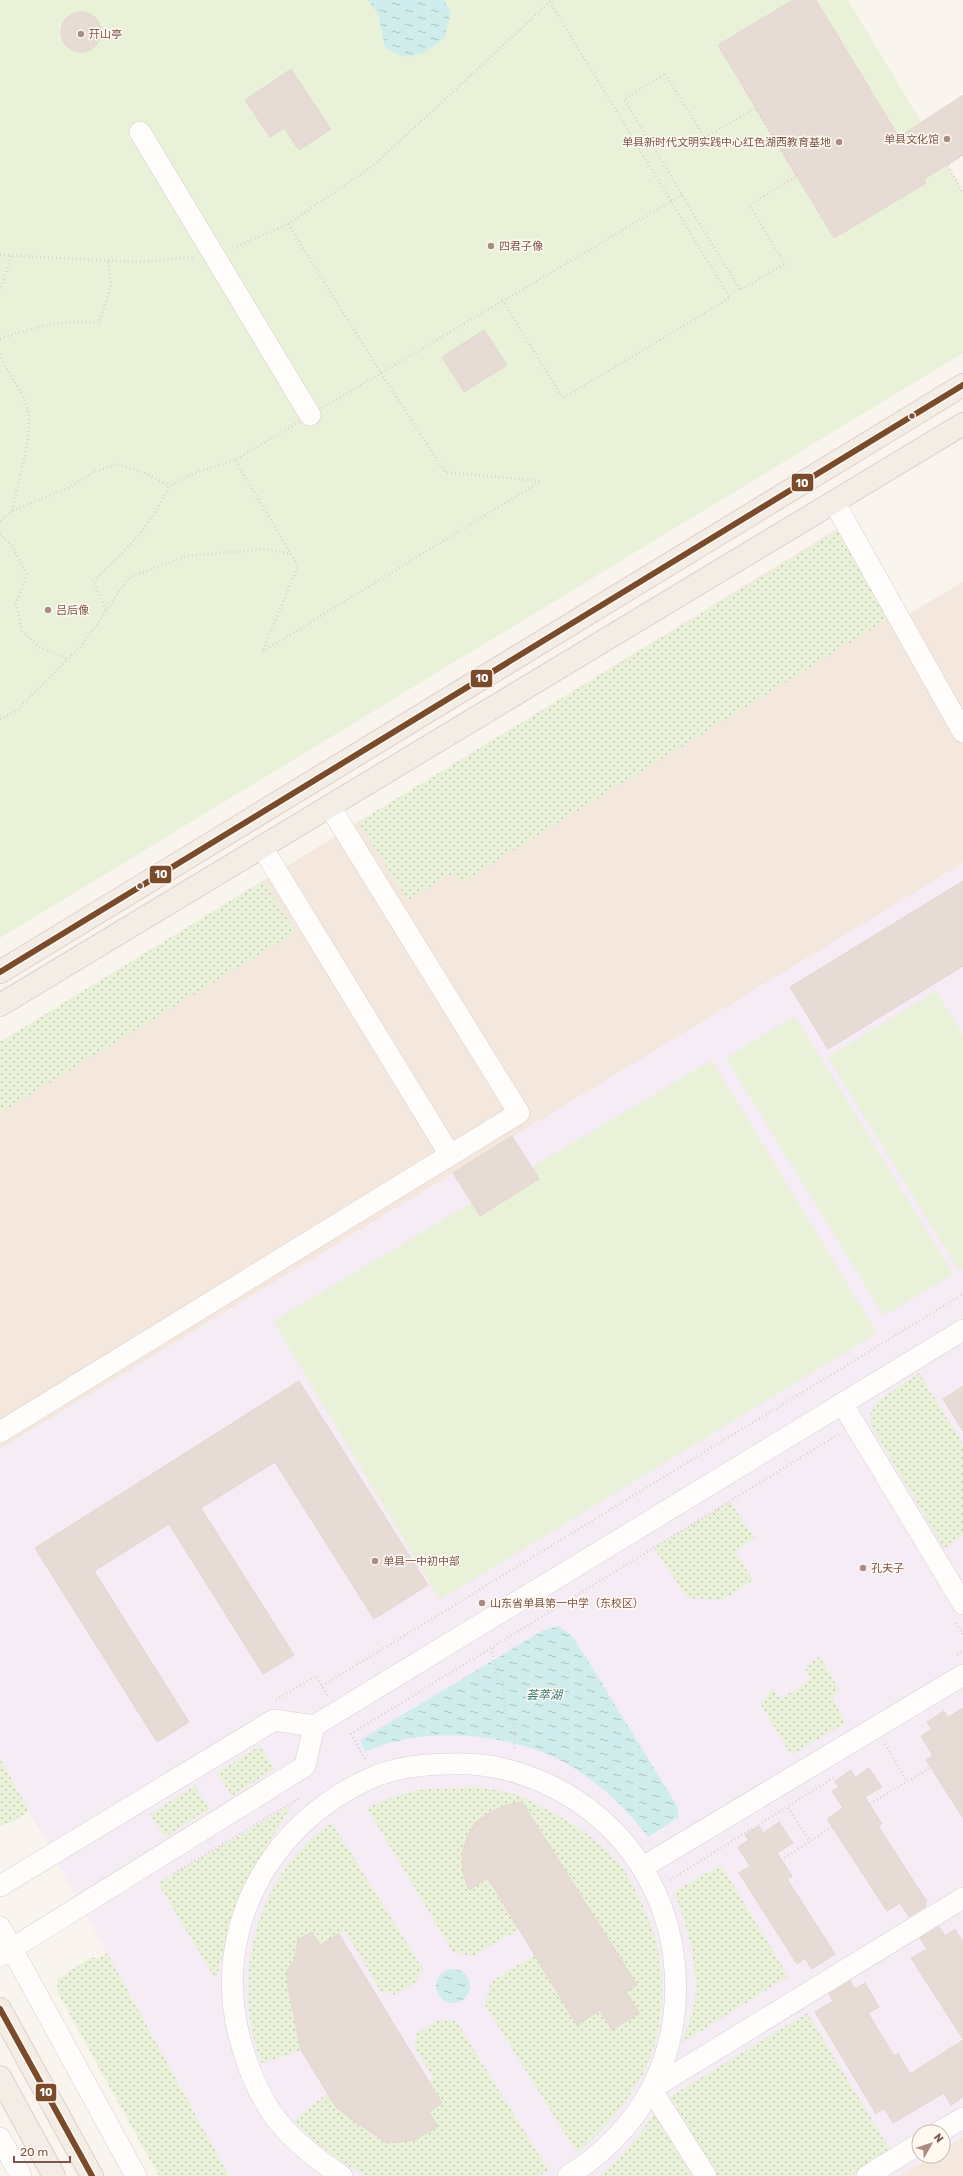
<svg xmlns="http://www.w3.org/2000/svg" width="963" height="2176" viewBox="0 0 963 2176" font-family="Rubik,'Noto Sans SC',sans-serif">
<defs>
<pattern id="grass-dots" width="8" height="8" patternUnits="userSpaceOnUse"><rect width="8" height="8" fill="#e9f1d8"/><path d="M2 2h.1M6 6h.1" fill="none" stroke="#c2c6b1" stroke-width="1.8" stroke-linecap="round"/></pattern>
<pattern id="water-ripples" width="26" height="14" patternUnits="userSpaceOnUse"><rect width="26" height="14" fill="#ceedec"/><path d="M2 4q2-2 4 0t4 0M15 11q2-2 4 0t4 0" fill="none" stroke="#acc3c1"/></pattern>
</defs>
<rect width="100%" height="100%" fill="#faf4ee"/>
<g fill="#f4e7dd">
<polygon points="844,527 900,619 963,582 963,863 0,1449 0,1042 829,534"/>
<polygon points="963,2137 963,2176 899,2176 932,2156 943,2156 943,2149"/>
</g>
<polygon fill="#f5ecf5" points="963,863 963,2137 943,2149 943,2132 919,2132 919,2156 932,2156 899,2176 229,2176 0,1758 0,1449"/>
<g fill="url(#grass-dots)">
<polygon points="844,527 893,616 461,883 453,873 408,900 358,822"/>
<polygon points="263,881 296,932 0,1113 0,1042"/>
<polygon points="919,1373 963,1444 963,1536 944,1548 871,1425 870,1413 877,1402"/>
<polygon points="730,1501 754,1538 735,1551 753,1580 722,1600 687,1598 654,1548"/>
<polygon points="820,1656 839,1690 833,1699 845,1723 791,1755 761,1705 772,1689 782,1699 811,1679 805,1669"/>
<polygon points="260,1746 274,1769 232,1796 217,1773"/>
<polygon points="0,1758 29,1811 12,1822 0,1826"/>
<polygon points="195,1786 209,1809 165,1837 150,1814"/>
<path d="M477,1787c11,2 22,3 33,6 19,5 35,15 52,25 23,13 45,30 62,52 5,7 9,16 13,24 25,47 31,93 19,146 -9,40 -48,88 -79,113l-92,-148 6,-23 44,-27 -16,-26 -46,27 -20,-4 -86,-144 23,-10 27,-8z"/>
<path d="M292,1805c-37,56 -61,110 -76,175l-58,-97z"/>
<path d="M332,1823l91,146 -8,14 -21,12 -3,-5 -8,5 -38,-64 -25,14 -8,-13 -14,8 -3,19 -8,12 1,16 13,63 -39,13c-34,-81 -5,-192 70,-240z"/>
<path d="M721,1865l67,111 -106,67c4,-13 10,-26 12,-39 6,-34 -7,-80 -20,-112z"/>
<polygon points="107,1953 229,2176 159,2176 57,1991 58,1979 92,1957 97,1959"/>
<polygon points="807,2013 891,2151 850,2176 718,2176 670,2097"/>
<path d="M438,2020l18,1 93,150 -12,5h-170c-29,-14 -51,-33 -73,-55l33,-27 9,13 33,26 18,10 28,-3 23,-13 -9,-15 13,-9 -12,-20 2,-8 -17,-27 1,-14z"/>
<path d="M654,2114l38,62h-93c23,-17 39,-39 55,-62z"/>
</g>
<g fill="#e9f1d8">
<polygon points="0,0 848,0 963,192 963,353 0,938"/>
<polygon points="936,991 963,1035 963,1268 959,1270 828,1057"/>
<polygon points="795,1016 953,1274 884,1316 726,1058"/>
<polygon points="712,1060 877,1333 440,1600 273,1321"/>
</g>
<g fill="url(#water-ripples)">
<polygon points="368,0 444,0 451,13 444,38 424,53 407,57 398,55 385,47 378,14"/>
<path d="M558,1626l13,9 11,16 95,155 2,11 -31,20c-21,-28 -50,-55 -81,-73 -55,-32 -144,-39 -202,-12l-5,-12 182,-109z"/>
<circle cx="453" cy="1986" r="17"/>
</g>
<g fill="#e7dbd5" stroke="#e4d6cf">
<polygon points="793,0 816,0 899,137 963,95 963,155 924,179 926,183 834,238 718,45"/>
<circle cx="81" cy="32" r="20"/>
<polygon points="291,69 331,129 299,150 284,128 270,137 245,100"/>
<polygon points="484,330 507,365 464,392 442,357"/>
<polygon points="963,881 963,966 828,1049 790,987"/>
<polygon points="512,1136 539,1179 480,1216 453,1173"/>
<polygon points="299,1381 428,1585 374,1619 275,1462 201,1508 294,1655 263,1674 169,1524 94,1571 189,1722 157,1742 35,1548"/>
<polygon points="963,1386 963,1431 943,1399"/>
<polygon points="963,1708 963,1818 926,1760 933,1756 921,1736 932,1729 927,1722 944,1711 948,1717"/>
<polygon points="869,1768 882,1787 865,1797 882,1824 878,1826 927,1902 925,1904 926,1906 909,1917 900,1903 887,1911 827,1819 843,1808 832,1791 839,1787 835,1781 851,1770 855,1778"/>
<polygon points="522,1802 637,1985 626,1992 639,2013 612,2030 600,2010 577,2025 488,1878 469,1890 463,1872 462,1855 467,1837 475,1823 489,1813 504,1806"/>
<polygon points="779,1822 793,1843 777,1853 792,1876 787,1879 835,1954 812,1969 805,1958 797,1964 739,1873 750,1866 738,1847 749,1840 745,1835 759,1826 763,1833"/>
<polygon points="939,1927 945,1936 955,1929 963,1942 963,2039 911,1958 927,1949 920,1938"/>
<polygon points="312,1932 320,1945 339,1934 442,2103 429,2112 438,2126 415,2140 387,2143 354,2121 336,2107 301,2050 288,1987 287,1971 295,1959 298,1940"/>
<polygon points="850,1981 855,1989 865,1983 879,2007 868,2013 894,2056 898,2053 910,2074 963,2040 963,2097 951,2105 944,2093 893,2123 884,2108 876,2114 815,2012 833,2001 829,1994"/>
</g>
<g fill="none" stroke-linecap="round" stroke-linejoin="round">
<defs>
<g id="minor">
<polyline points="140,132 310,415"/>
<polyline points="834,502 963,732"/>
<polyline points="330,807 519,1113 439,1162"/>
<polyline points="842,1403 963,1604"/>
<polyline points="0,1432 450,1155 262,847"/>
<polyline points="643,1867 963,1675"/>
<polyline points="0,1886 274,1720 314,1726 963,1330"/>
<polyline points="0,1927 136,2176"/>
<polyline points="0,1956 305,1766 314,1726"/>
<polyline points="939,2132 963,2118"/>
<polyline points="0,2138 21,2176"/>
<path d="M342,2176c-25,-16 -47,-34 -66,-57 -16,-22 -27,-48 -34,-73 -34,-111 25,-222 129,-268 25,-11 54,-14 80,-14 51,-2 100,16 140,47 50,39 80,97 84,160 6,87 -34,159 -107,205"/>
<polyline points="706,2176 651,2089 963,1898"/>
<polyline points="867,2176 919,2144"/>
</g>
<g id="major">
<polyline points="0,972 963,385"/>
<polyline points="0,1005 963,424"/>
<polyline points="0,2009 92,2176"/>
<polyline points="0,2077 54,2176"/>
</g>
</defs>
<use href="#minor" stroke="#d9d0ca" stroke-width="22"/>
<use href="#major" stroke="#dccfca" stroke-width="24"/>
<g stroke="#ddd2ce" stroke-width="2.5" stroke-dasharray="1 3" stroke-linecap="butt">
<polygon points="665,74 705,138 755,108 797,176 749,205 785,264 740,290 624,99"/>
<polyline points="963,155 947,165 963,192"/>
<polyline points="288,224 381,373 682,195"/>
<polyline points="233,248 288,224 374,165 552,0"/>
<polyline points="0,255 140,262 193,257"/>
<polyline points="0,291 11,256"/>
<polyline points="502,300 563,398 730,298 550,2"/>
<path d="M0,339c33,-12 64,-20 99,-16l12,-38 -3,-25"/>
<path d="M0,354c7,20 24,37 28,57 5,23 -11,76 -16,100"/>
<polygon points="381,373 445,472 541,481 262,652 298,566 235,460"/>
<polyline points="0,521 12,511 70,487 92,473 118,464 147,474 169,486"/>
<polyline points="0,534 12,546 27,575 16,604 22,631 39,647 68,659"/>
<path d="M106,610l-13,-29c33,-31 57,-53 76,-95l26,-13 40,-13"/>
<polyline points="0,719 16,711 82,645 129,578 186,556 266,549 290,554"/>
<polyline points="956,1623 963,1634"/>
<polyline points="492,1648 497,1680 503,1680 507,1721 513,1721 515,1751"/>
<polyline points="957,1655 963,1651"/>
<polyline points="322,1686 963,1294"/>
<polyline points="276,1700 316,1676 328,1696"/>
<polyline points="885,1744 907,1781"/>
<polyline points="365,1759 351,1734 839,1434"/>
<polyline points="870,1804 931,1767"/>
<polyline points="788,1808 810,1841"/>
<polyline points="781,1860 832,1827"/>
<polyline points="174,1873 300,1798"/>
<polyline points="670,1880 835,1777"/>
</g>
<use href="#minor" stroke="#fefdfc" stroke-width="21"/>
<use href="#major" stroke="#f4ede6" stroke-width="22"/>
<defs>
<g id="bus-1">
<polyline points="0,972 963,385"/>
<polyline points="0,2009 92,2176"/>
</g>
</defs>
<use href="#bus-1" stroke="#fff9f2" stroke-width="9"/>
<use href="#bus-1" stroke="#7a4b2a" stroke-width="6"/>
</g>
<g fill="#a98d83" stroke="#fff9f2" stroke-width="1.5">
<circle cx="81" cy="34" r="4"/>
<circle cx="947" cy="139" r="4"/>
<circle cx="839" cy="142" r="4"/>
<circle cx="491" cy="246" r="4"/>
<circle cx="48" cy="610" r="4"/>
<circle cx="375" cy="1561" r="4"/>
<circle cx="863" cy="1568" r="4"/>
<circle cx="482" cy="1603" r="4"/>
</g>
<g fill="#7d5649" stroke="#fff9f2" stroke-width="1.5">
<circle cx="912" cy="416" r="3.5"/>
<circle cx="140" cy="886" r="3.5"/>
</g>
<g text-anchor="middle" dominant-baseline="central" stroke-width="3" stroke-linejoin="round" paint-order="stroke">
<g font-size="11" fill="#7d5649" stroke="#fff9f2" text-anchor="start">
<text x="89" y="34">幵山亭</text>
<text x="939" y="139" text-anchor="end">单县文化馆</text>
<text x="831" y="142" text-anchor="end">单县新时代文明实践中心红色湖西教育基地</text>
<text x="499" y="246">四君子像</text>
<text x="56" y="610">吕后像</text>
<text x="383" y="1561">单县一中初中部</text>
<text x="871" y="1568">孔夫子</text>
<text x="490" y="1603">山东省单县第一中学（东校区）</text>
</g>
<g font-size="12" font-style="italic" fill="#38787c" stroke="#fff9f2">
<text x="544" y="1695">荟萃湖</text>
</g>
</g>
<g stroke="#fff9f2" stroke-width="1.5">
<rect x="791" y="473" width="23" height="19" rx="4" fill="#7a4b2a"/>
<rect x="470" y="669" width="23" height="19" rx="4" fill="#7a4b2a"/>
<rect x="149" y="865" width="23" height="19" rx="4" fill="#7a4b2a"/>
<rect x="35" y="2083" width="22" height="19" rx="4" fill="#7a4b2a"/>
</g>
<g font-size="11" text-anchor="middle" font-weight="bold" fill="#fff">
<text x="802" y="487">10</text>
<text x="482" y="682">10</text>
<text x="161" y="878">10</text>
<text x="46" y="2096">10</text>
</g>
<g transform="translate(931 2144) rotate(51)"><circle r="19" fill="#fff9f2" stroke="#cbb8ae"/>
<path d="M0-3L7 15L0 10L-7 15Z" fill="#a98d83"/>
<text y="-6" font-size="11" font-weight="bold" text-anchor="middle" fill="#7d5649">N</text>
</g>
<path d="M14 2156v6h56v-6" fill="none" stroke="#7d5649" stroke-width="2"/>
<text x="20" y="2156" font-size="12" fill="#7d5649" stroke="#fff9f2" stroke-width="3" paint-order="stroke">20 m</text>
</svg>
